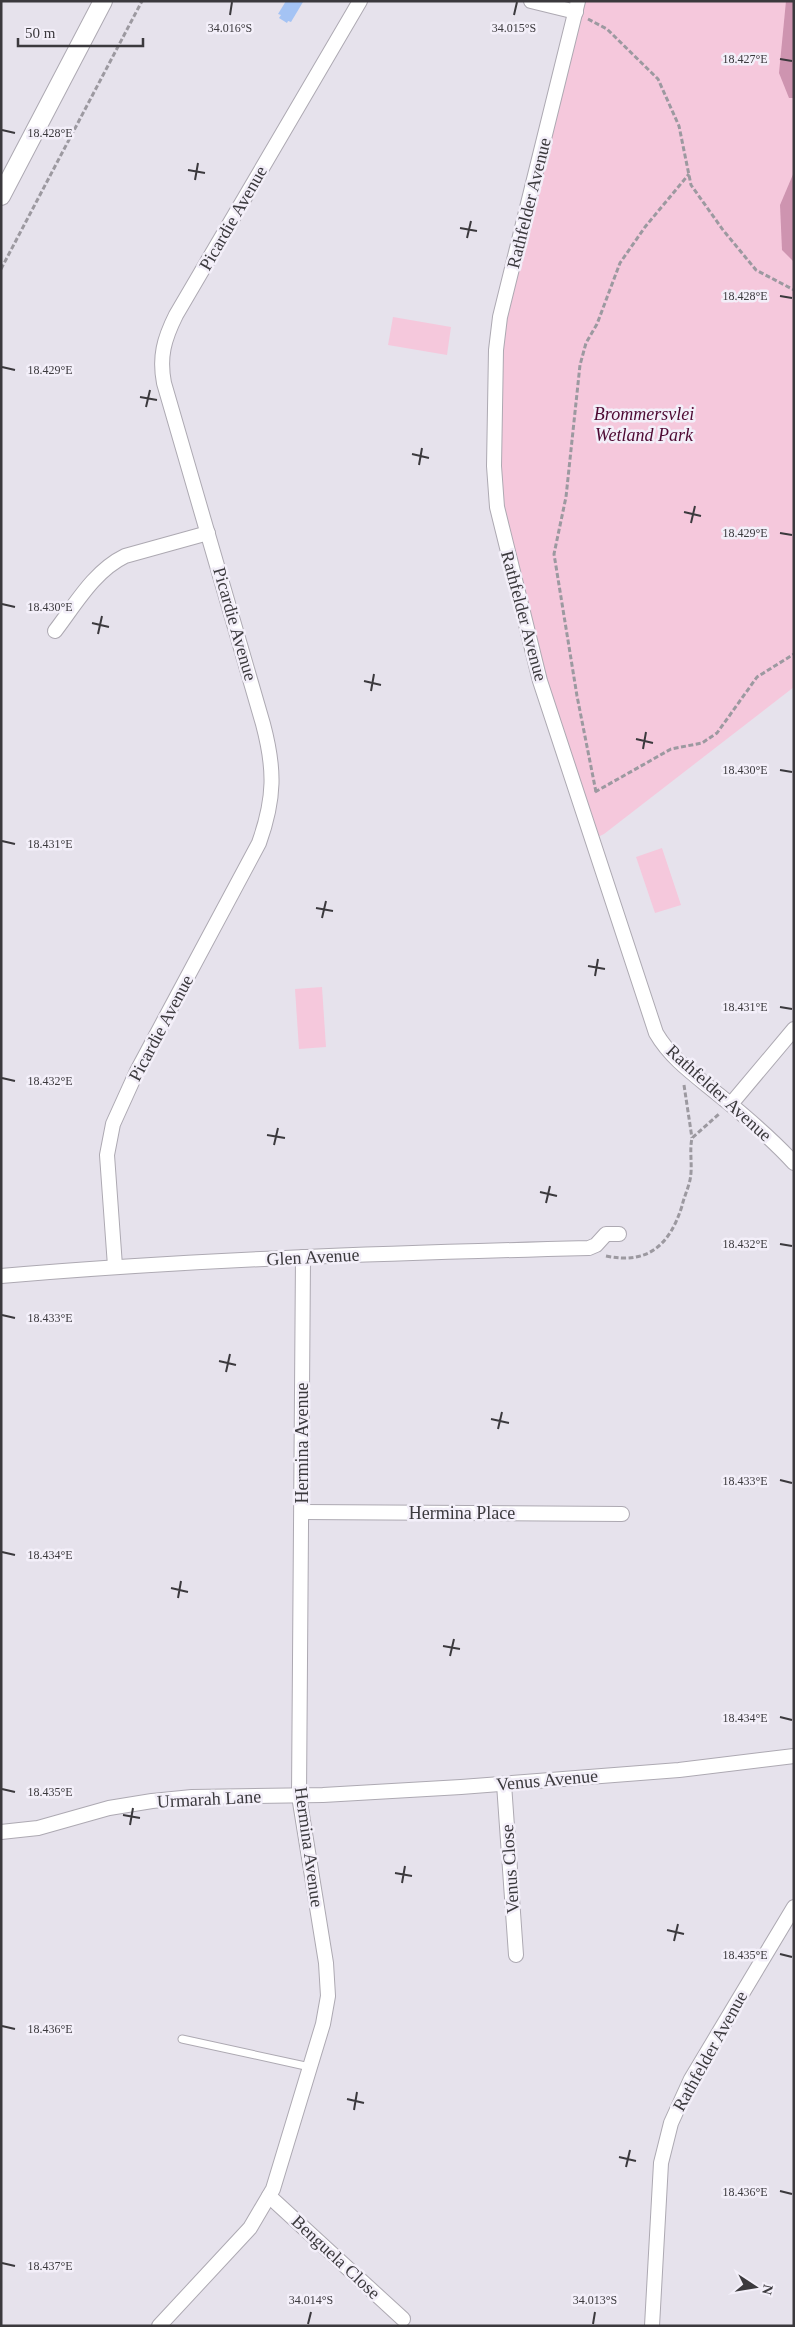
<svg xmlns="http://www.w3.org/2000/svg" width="795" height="2327" viewBox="0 0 795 2327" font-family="Georgia,serif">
<rect width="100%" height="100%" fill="#e6e2ec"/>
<g fill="#f5c8dc">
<polygon points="578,1 794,1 794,687 604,834 592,840 497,507 496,350"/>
<polygon points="393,317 451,327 447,355 388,345"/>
<polygon points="662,848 681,905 655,913 636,857"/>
<polygon points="322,987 326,1047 299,1049 295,989"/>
</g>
<g fill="#ce94b0">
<polygon points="786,1 794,1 794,98 789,98 779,73"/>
<polygon points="794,172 794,262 782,250 780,205"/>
</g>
<polygon fill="#a4c3f4" points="286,1 303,2 291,22 288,21 287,23 279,18 281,15 278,14"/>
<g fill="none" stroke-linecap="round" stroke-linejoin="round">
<defs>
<polyline id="service" points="182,2039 310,2067"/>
<g id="minor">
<polyline points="531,1 576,12"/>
<path d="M578,1l-78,316 -4,33 -2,116 3,41 43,174 116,352c15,26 40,43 63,62 26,21 52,43 75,68"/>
<path d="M55,631c20,-26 39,-60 70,-75l83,-23"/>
<polyline points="731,1104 794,1029"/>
<path d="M115,1266l-8,-111 6,-31 24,-53 122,-228c16,-45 16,-74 4,-119l-99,-341c-5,-26 0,-44 12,-68l184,-314"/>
<path d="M1,1276c196,-17 392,-23 588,-28l7,-3 10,-11h13"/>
<polyline points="302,1512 622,1514"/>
<polyline points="504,1784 516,1955"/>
<polyline points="1,1832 38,1828 109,1808 152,1801 192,1797 323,1795 461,1787 679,1770 794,1756"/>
<polyline points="269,2196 403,2319"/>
<polyline points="159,2326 250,2228 273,2189 323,2024 328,1996 326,1963 299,1796 303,1257"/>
<polyline points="652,2326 661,2163 671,2123 691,2079 794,1907"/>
</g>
<polyline id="tertiary" points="1,196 103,1"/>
</defs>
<use href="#service" stroke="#ada9b2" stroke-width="9"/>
<use href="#minor" stroke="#ada9b2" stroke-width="16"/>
<use href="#tertiary" stroke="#ada9b2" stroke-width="20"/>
<g stroke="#9c99a0" stroke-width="3" stroke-dasharray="5 2.5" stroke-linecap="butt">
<polyline points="588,19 607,29 658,79 679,126 691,185 723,230 756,270 794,290"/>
<polyline points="1,269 142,1"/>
<polyline points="595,792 671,749 702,743 717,733 757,677 794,654"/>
<polyline points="596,792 577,696 554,554 566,497 580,365 586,343 597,324 620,263 645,227 689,174"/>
<polyline points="684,1085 692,1138"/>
<path d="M606,1256c43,9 64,-12 76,-50 2,-9 6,-17 8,-26 3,-14 -1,-28 2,-42l27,-24"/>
</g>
<use href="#service" stroke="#fff" stroke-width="7"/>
<use href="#minor" stroke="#fff" stroke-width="14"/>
<use href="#tertiary" stroke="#fff" stroke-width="18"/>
</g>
<path fill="none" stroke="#3b393d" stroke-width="2" d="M230,15l2,-13M514,15l3,-13M780,59l12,2M2,130l13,3M188,170l17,3M195,180l3,-17M460,228l17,3M467,238l4,-17M780,296l12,2M2,367l13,3M140,397l17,3M146,407l4,-17M412,454l17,4M419,465l3,-17M684,512l17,4M691,523l4,-17M780,533l12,2M2,604l13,3M92,623l17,4M98,634l4,-18M364,681l17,4M371,691l3,-17M636,739l17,4M643,749l3,-17M780,770l12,2M2,841l13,3M316,908l17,3M322,918l4,-17M588,966l17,3M595,976l3,-17M780,1007l12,2M2,1078l13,3M267,1135l18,3M274,1145l4,-17M540,1192l17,4M546,1203l4,-17M780,1244l12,2M2,1315l13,3M219,1361l17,4M226,1372l4,-18M491,1419l18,4M498,1429l4,-17M780,1480l12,3M2,1552l13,3M171,1588l17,4M178,1598l3,-17M443,1646l17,3M450,1656l4,-17M780,1717l12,3M2,1789l13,3M123,1815l17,3M130,1825l3,-17M395,1873l17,3M402,1883l3,-17M667,1930l17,4M674,1941l4,-17M780,1954l12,3M2,2026l13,3M347,2099l17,4M354,2110l3,-18M619,2157l17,4M626,2167l4,-17M780,2191l12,3M2,2263l13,3M308,2324l3,-12M593,2324l2,-12"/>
<g text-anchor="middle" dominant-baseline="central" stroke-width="5" stroke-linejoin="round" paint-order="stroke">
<g font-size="18" fill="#3b393d" stroke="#f3eff9">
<text transform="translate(529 203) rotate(-76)">Rathfelder Avenue</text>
<text transform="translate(233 218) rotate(-60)">Picardie Avenue</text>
<text transform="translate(524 616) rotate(75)">Rathfelder Avenue</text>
<text transform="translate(235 624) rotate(74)">Picardie Avenue</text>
<text transform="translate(161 1028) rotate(-62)">Picardie Avenue</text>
<text transform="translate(719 1093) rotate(42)">Rathfelder Avenue</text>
<text transform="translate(313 1257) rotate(-3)">Glen Avenue</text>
<text transform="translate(302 1443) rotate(-90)">Hermina Avenue</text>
<text x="462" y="1513">Hermina Place</text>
<text transform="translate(547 1780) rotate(-5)">Venus Avenue</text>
<text transform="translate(209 1799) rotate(-3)">Urmarah Lane</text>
<text transform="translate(309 1847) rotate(82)">Hermina Avenue</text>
<text transform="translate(510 1869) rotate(-94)">Venus Close</text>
<text transform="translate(710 2051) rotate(-61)">Rathfelder Avenue</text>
<text transform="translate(336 2257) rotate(43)">Benguela Close</text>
</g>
<g font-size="18" font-style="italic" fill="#4e0a33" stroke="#f3eff9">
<text x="644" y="414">Brommersvlei<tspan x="644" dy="21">Wetland Park</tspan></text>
</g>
</g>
<g font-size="12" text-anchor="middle" fill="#3b393d" stroke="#f3eff9" stroke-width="5" stroke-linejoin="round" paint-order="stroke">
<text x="230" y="32">34.016°S</text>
<text x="514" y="32">34.015°S</text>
<text x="745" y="63">18.427°E</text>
<text x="50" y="137">18.428°E</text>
<text x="745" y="300">18.428°E</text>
<text x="50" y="374">18.429°E</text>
<text x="745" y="537">18.429°E</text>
<text x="50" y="611">18.430°E</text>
<text x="745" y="774">18.430°E</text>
<text x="50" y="848">18.431°E</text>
<text x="745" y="1011">18.431°E</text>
<text x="50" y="1085">18.432°E</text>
<text x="745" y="1248">18.432°E</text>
<text x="50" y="1322">18.433°E</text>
<text x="745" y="1485">18.433°E</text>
<text x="50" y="1559">18.434°E</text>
<text x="745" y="1722">18.434°E</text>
<text x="50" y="1796">18.435°E</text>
<text x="745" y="1959">18.435°E</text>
<text x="50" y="2033">18.436°E</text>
<text x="745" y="2196">18.436°E</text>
<text x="50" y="2270">18.437°E</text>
<text x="311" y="2304">34.014°S</text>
<text x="595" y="2304">34.013°S</text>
</g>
<rect width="795" height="2327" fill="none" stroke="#3b393d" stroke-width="5"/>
<g transform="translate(755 2287) rotate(102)" stroke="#f3eff9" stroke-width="4" paint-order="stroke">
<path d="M0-4L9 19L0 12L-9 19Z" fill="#3b393d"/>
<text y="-8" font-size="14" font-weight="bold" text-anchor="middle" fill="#3b393d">N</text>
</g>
<path d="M18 38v8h125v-8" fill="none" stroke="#3b393d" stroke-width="2.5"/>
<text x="25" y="38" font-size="15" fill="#3b393d" stroke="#f3eff9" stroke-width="4" paint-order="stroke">50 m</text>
</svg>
